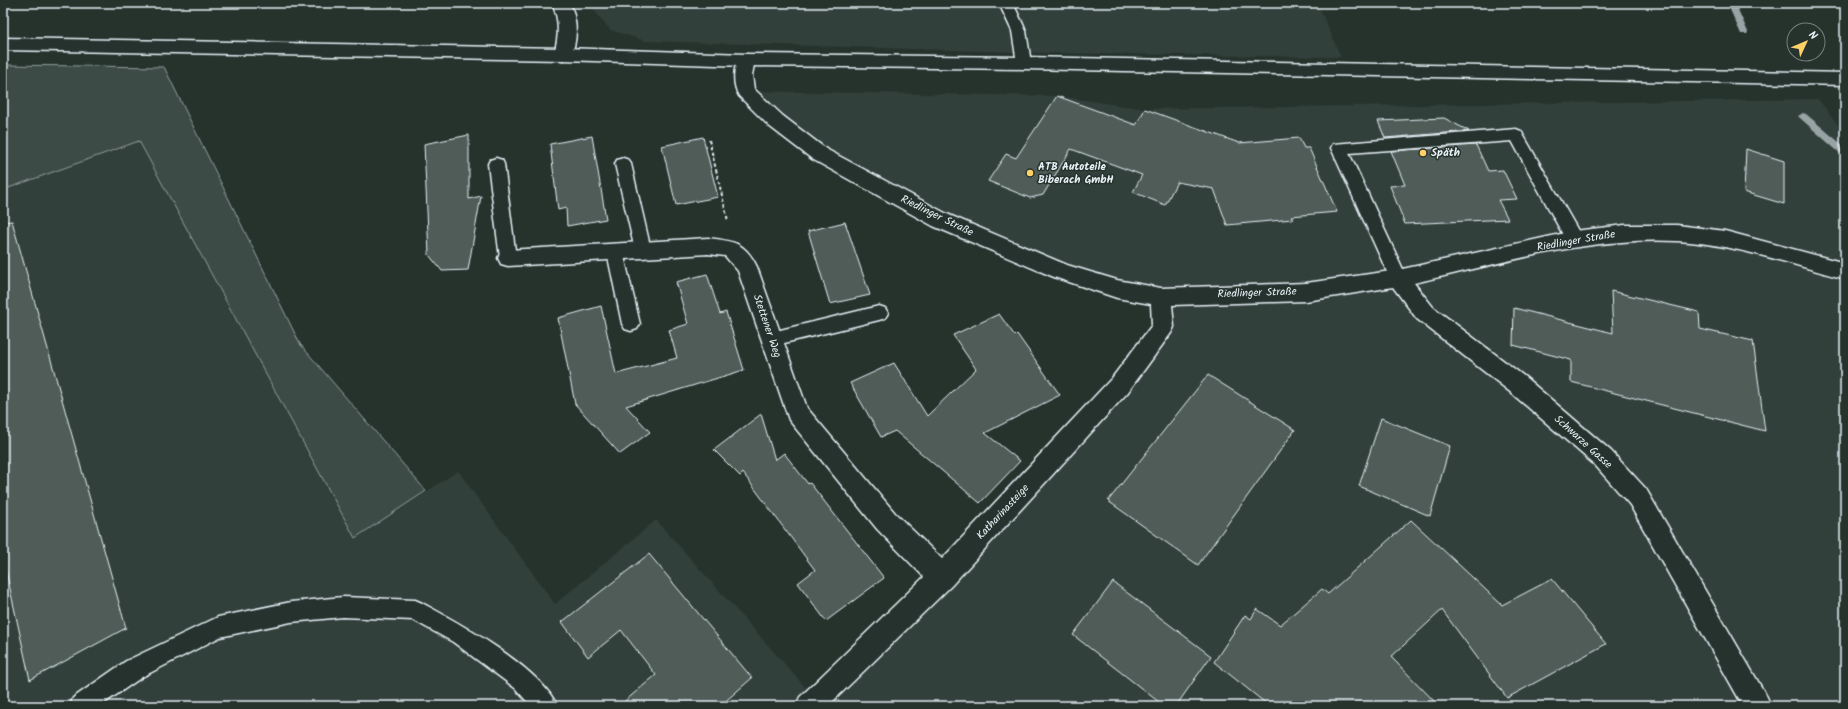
<svg xmlns="http://www.w3.org/2000/svg" width="1848" height="709" viewBox="0 0 1848 709" font-family="Kalam,sans-serif">
<rect width="100%" height="100%" fill="#26332d"/>
<filter id="ink" filterUnits="userSpaceOnUse"><feTurbulence type="fractalNoise" baseFrequency=".025" numOctaves="2"/><feDisplacementMap in="SourceGraphic" scale="8" xChannelSelector="R" yChannelSelector="G"/><feConvolveMatrix kernelMatrix="1 2 1 2 8 2 1 2 1" color-interpolation-filters="sRGB"/></filter>
<g filter="url(#ink)">
<g fill="#333f3a">
<polygon points="588,3 1317,3 1341,57 1047,53 646,41 610,30"/>
<polygon points="745,91 1057,96 1145,109 1818,99 1845,134 1845,706 3,706 3,190 139,141 355,538 458,471 555,604 656,520 806,688 1042,471 1163,327 1161,297 1117,289 877,186"/>
</g>
<polygon fill="#3e4b47" stroke="#939ea0" points="3,65 164,67 300,344 426,491 355,538 139,141 3,190"/>
<g fill="none" stroke-linecap="round" stroke-linejoin="round">
<g fill="#98a3a5" fill-rule="evenodd">
<polygon points="1727,3 1735,3 1748,32 1747,34 1741,34"/>
<polygon points="1803,113 1806,114 1845,147 1845,156 1842,155 1800,118 1798,116"/>
</g>
</g>
<g fill="#505c59" stroke="#e8f1f8">
<polygon points="1057,96 1136,125 1145,109 1239,143 1299,138 1304,148 1309,148 1337,212 1291,216 1293,219 1227,225 1214,189 1177,182 1165,205 1133,192 1142,175 1071,149 1043,195 1030,198 988,181 1006,154 1016,158"/>
<polygon points="1444,118 1469,131 1385,138 1378,121"/>
<polygon points="469,135 469,199 481,196 468,270 442,271 429,255 424,144"/>
<polygon points="592,136 606,219 567,226 566,208 558,210 550,144"/>
<polygon points="703,137 718,197 676,205 662,146"/>
<polygon points="1476,145 1488,171 1503,170 1517,199 1498,200 1508,219 1405,224 1390,186 1405,185 1391,151"/>
<polygon points="1746,149 1784,161 1784,204 1744,192"/>
<polygon points="12,221 126,628 30,680 3,557 3,222"/>
<polygon points="845,222 870,295 830,304 808,231"/>
<polygon points="707,274 720,314 726,312 744,370 626,406 650,432 620,454 575,404 558,318 601,306 616,374 677,358 669,330 688,324 676,282"/>
<polygon points="1611,291 1699,312 1700,329 1753,341 1765,431 1571,382 1571,360 1513,345 1514,308 1613,333"/>
<polygon points="999,314 1015,336 1017,334 1060,395 985,433 1020,461 980,503 895,431 881,437 850,383 894,363 927,416 976,369 953,335"/>
<polygon points="1208,375 1295,430 1198,565 1108,501"/>
<polygon points="761,414 775,460 784,453 808,484 810,483 884,578 826,621 798,583 815,570 743,473 740,476 714,450"/>
<polygon points="1381,418 1450,446 1430,516 1359,486"/>
<polygon points="1411,520 1502,605 1552,579 1606,644 1507,698 1442,610 1391,657 1439,706 1269,706 1214,662 1245,615 1251,619 1257,609 1280,625 1322,589 1328,594"/>
<polygon points="649,554 752,678 720,706 619,706 656,675 621,630 588,657 562,622"/>
<polygon points="1113,582 1211,656 1176,706 1164,706 1073,635"/>
</g>
<g fill="none" stroke-linecap="round" stroke-linejoin="round">
<defs>
<g id="service">
<polygon points="999,3 1013,3 1026,31 1031,63 1029,67 1024,68 1019,67 1017,63 1012,31"/>
<polygon points="1516,129 1521,131 1580,234 1582,239 1580,244 1574,246 1568,244 1512,141 1349,153 1407,278 1404,283 1398,285 1392,283 1331,148 1333,144"/>
<polygon points="496,158 502,160 504,164 516,258 514,263 508,265 502,263 500,258 488,164 490,160"/>
<polygon points="623,158 629,160 631,164 651,250 649,255 643,257 637,255 635,250 615,164 617,160"/>
<polygon points="615,245 621,247 623,252 640,324 637,329 631,331 625,329 622,324 607,252 609,247"/>
<polygon points="879,306 885,308 888,313 885,318 879,320 772,346 766,344 763,339 766,334 772,332"/>
<path d="M343,597l72,3 7,3c37,20 119,65 135,103h-26l-16,-18 -62,-46 -40,-22 -70,-3 -52,5 -71,15 -78,40 -42,29h-30l3,-8 53,-37 92,-44 73,-15z"/>
</g>
<path id="minor" d="M746,54l6,2 3,4 -3,15 2,14 29,27 43,33 121,65 120,51 50,15 44,8 145,-5 92,-13 176,-39 51,-6h52l48,6 120,32v16c-55,-15 -111,-35 -168,-38 -89,-5 -177,23 -263,42l19,24 92,70 86,74 35,38 121,208 4,9h-28l-113,-201 -35,-40 -86,-74 -92,-72 -24,-32 -87,14 -134,4 2,22 -3,6 -43,59 -177,194 -123,120h-32l4,-9 124,-120 -47,-48 -88,-109 -51,-149 -13,-15 -17,-2 -200,12 -7,-2 -3,-6 3,-6 7,-2 200,-12c25,3 37,4 49,29l50,141 88,105 47,46 170,-181 40,-53 -1,-21 -34,-6 -63,-21 -121,-51 -121,-67 -43,-33 -30,-30c-7,-12 -6,-29 1,-40z"/>
<path id="tertiary" d="M552,3h18c7,17 9,39 -1,55l-6,2 -6,-2 -3,-4c5,-18 6,-33 -2,-51z"/>
<polygon id="primary" points="3,38 563,48 746,54 1024,57 1845,73 1845,85 1024,69 746,66 563,60 3,50"/>
</defs>
<use href="#service" stroke="#e8f1f8" stroke-width="3"/>
<use href="#minor" stroke="#e8f1f8" stroke-width="3"/>
<use href="#tertiary" stroke="#e8f1f8" stroke-width="3"/>
<use href="#primary" stroke="#e8f1f8" stroke-width="3"/>
<polyline stroke="#e8f1f8" stroke-width="2" stroke-dasharray="3.5 2.5" stroke-linecap="butt" points="709,140 728,221"/>
<use href="#service" fill="#26332d" fill-rule="evenodd"/>
<use href="#minor" fill="#26332d" fill-rule="evenodd"/>
<use href="#tertiary" fill="#26332d" fill-rule="evenodd"/>
<use href="#primary" fill="#26332d" fill-rule="evenodd"/>
</g>
</g>
<g fill="#ffd166" stroke="#26332d" stroke-width="1.5">
<circle cx="1423" cy="153" r="4"/>
<circle cx="1030" cy="173" r="4"/>
</g>
<g text-anchor="middle" dominant-baseline="central" stroke-width="3" stroke-linejoin="round" paint-order="stroke">
<g font-size="11" font-weight="bold" fill="#e8f1f8" stroke="#26332d" text-anchor="start">
<text x="1431" y="153">Späth</text>
<text x="1038" y="167">ATB Autoteile<tspan x="1038" dy="13">Biberach GmbH</tspan></text>
</g>
<g font-size="11" fill="#e8f1f8" stroke="#26332d">
<text transform="translate(937 216) rotate(26)">Riedlinger Straße</text>
<text transform="translate(1576 241) rotate(-10)">Riedlinger Straße</text>
<text transform="translate(1257 293) rotate(-2)">Riedlinger Straße</text>
<text transform="translate(767 326) rotate(71)">Stettener Weg</text>
<text transform="translate(1583 442) rotate(42)">Schwarze Gasse</text>
<text transform="translate(1003 512) rotate(-47)">Katharinasteige</text>
</g>
</g>
<rect width="1848" height="709" fill="none" stroke="#26332d" stroke-width="16"/>
<rect x="8" y="8" width="1832" height="693" fill="none" stroke="#e8f1f8" stroke-width="1.5" filter="url(#ink)"/>
<g transform="translate(1806 42) rotate(46)"><circle r="19" fill="#26332d" stroke="#747f7e"/>
<path d="M0-3L7 15L0 10L-7 15Z" fill="#ffd166"/>
<text y="-6" font-size="11" font-weight="bold" text-anchor="middle" fill="#e8f1f8">N</text>
</g>
</svg>
